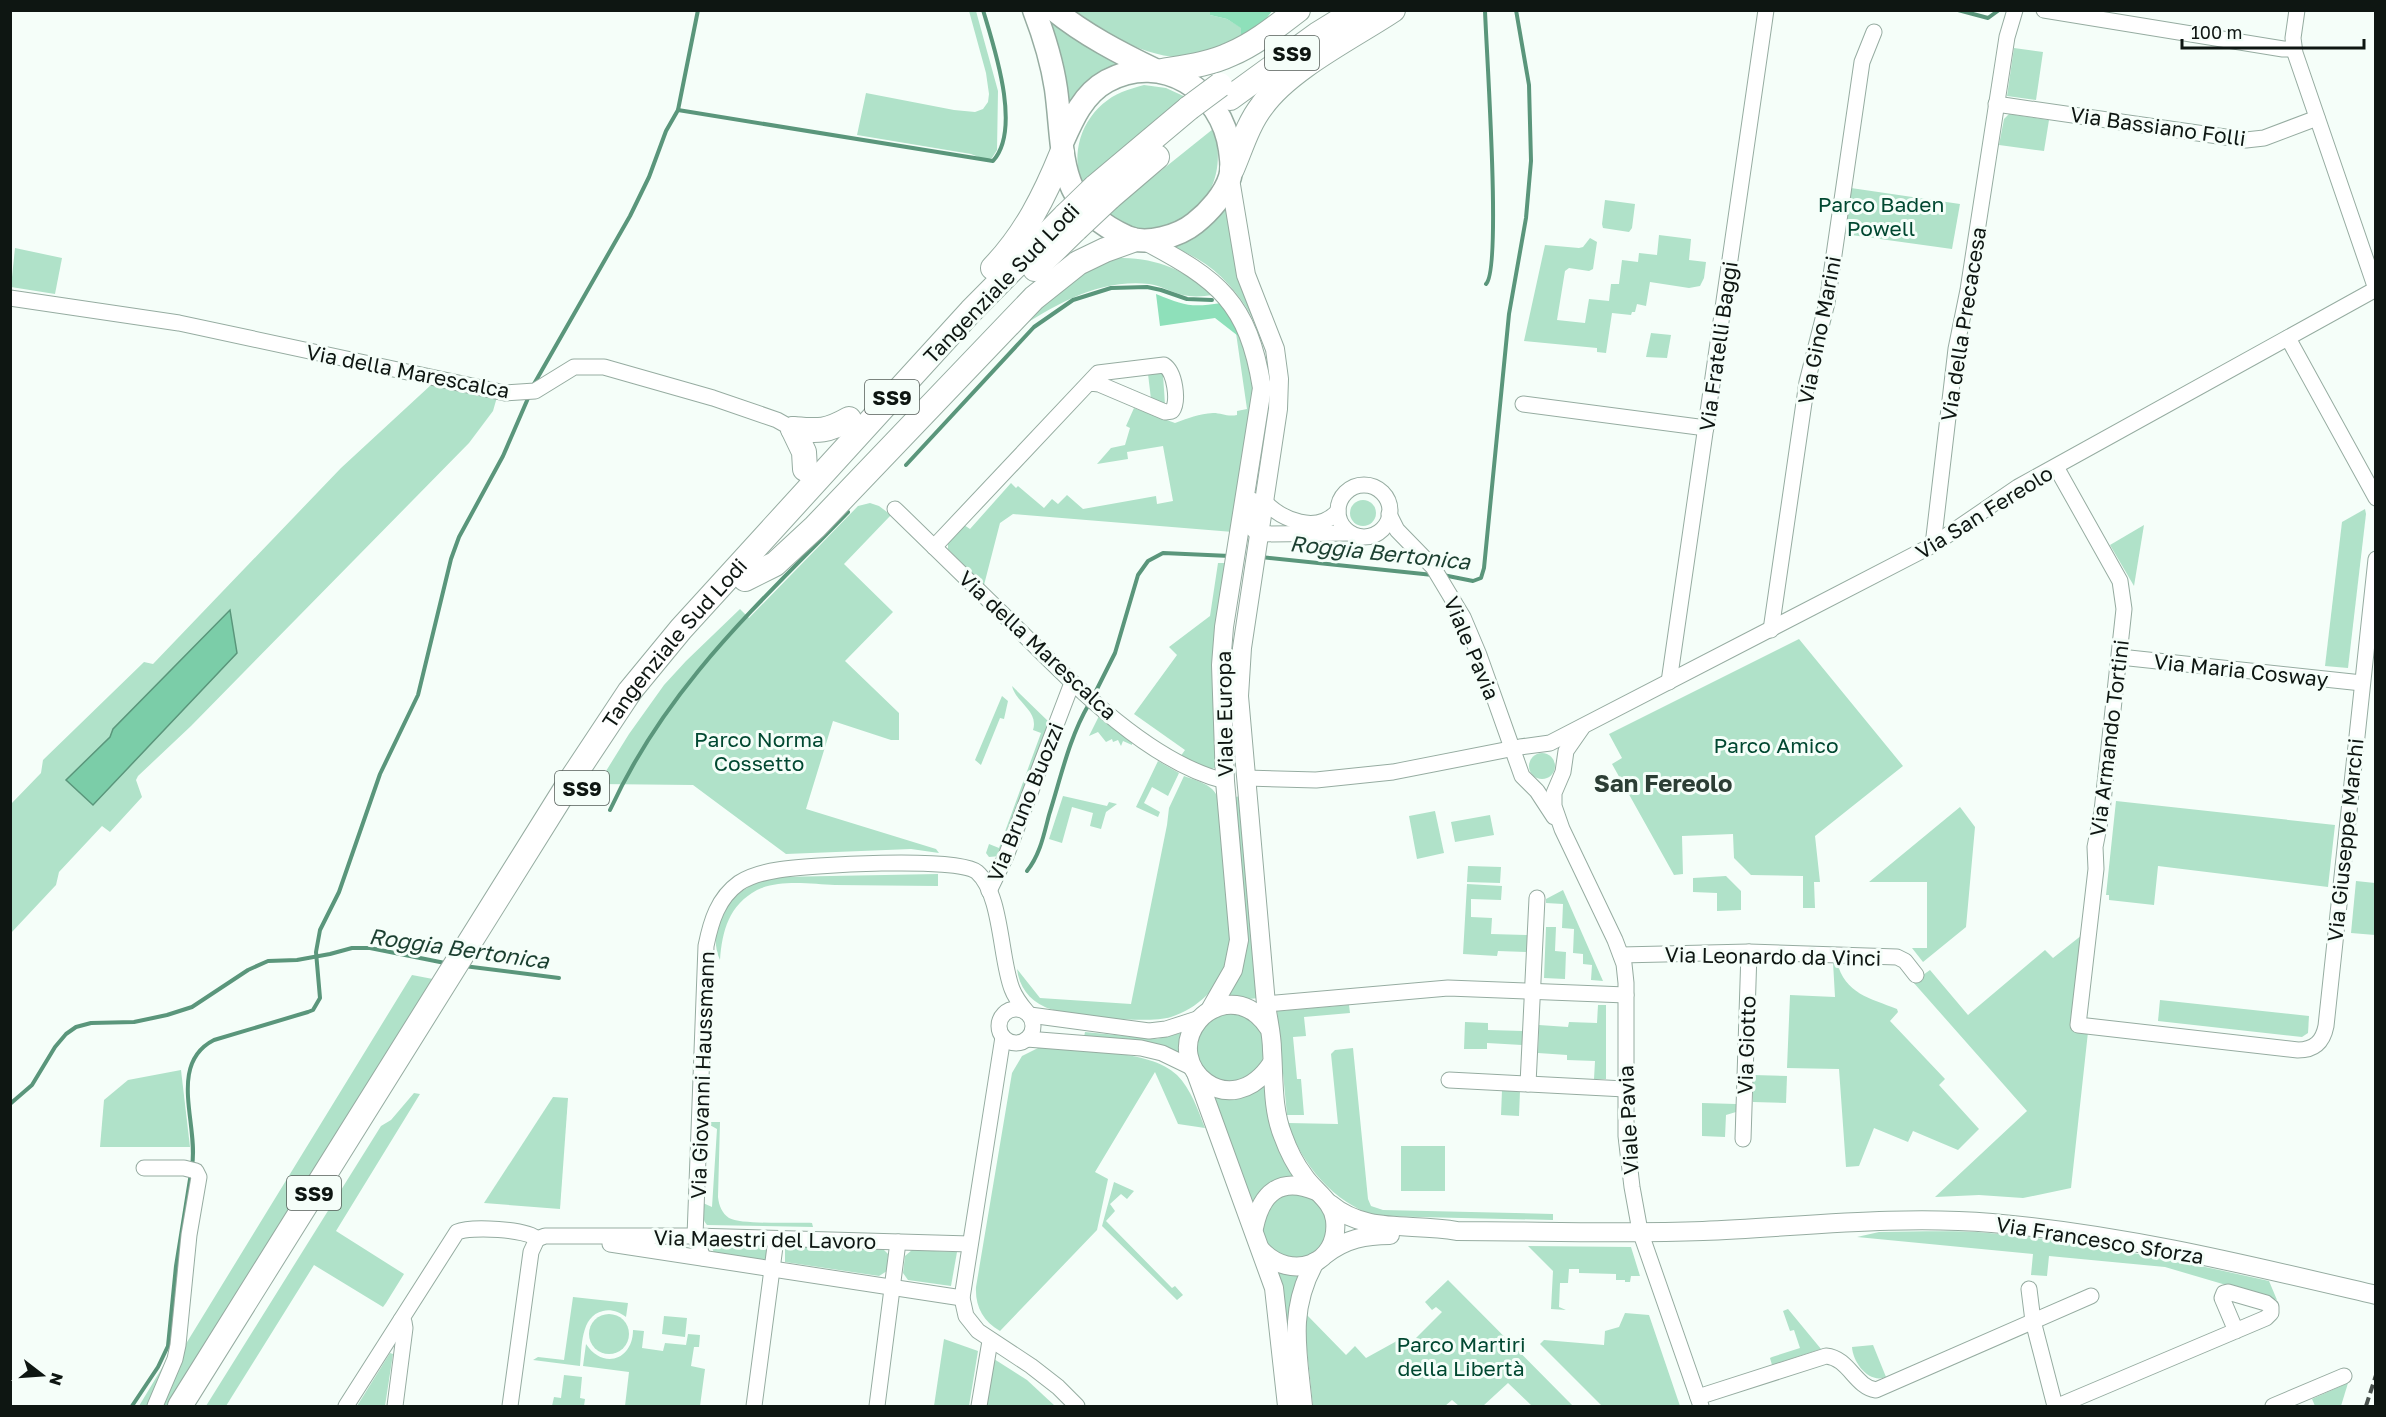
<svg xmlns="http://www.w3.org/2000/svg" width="2386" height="1417" viewBox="0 0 2386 1417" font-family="'Golos Text',sans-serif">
<rect width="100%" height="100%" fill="#f5fef9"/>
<g fill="#b0e2c9">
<polygon points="969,11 976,11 998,91 997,150 992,158 986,160 971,154 857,135 866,93 954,110 975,112 983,109 988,102 989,94 986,73"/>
<path d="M1066,11h144v4l17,4 15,9 -1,10c-13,5 -39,19 -52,20 -46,0 -85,-27 -123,-47z"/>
<polygon points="1053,22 1129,64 1070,112 1051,27"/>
<polygon points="2014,48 2043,52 2036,100 2007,96"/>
<path d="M1144,85l22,3 24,11 -105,90c-2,-7 -6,-15 -7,-22 -4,-32 15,-63 44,-75 7,-3 15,-5 22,-7z"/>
<polygon points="2009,114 2049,120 2044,151 1999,145 2004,119"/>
<path d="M1213,129c15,40 -5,88 -49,97 -10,2 -23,4 -32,1 -9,-3 -17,-9 -25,-13z"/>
<polygon points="1851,188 1960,204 1952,249 1844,234"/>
<polygon points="1605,200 1635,204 1632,228 1629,232 1603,228 1602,224"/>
<path d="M1228,205l5,47 5,23 31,80 4,32 -12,80c-1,-26 7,-53 9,-79 2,-58 -41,-122 -96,-140l1,-4c25,-11 35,-19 53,-39z"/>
<polygon points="1659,235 1691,239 1689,260 1706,262 1704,278 1700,286 1689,288 1650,282 1646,306 1637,304 1635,312 1632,312 1631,315 1612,313 1606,353 1597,352 1597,348 1524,341 1545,245 1579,248 1583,247 1590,238 1597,242 1593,269 1589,271 1569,268 1565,271 1557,320 1585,323 1589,299 1609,301 1611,284 1619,284 1622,260 1638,262 1639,253 1657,255"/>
<polygon points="15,248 62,258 55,294 11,287"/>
<path d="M1120,258c34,-1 68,13 93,37 -8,1 -16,2 -24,1 -13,-1 -26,-10 -40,-12 -51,-5 -92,20 -133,46l35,-34 43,-31z"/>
<path d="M1236,333l6,6 5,10 6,40 -20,143 -220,-18 -13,9 -16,62 -36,-36v-6l16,-18 6,4 41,-46 5,5 2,-2 26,22 8,-9 6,5 9,-9 16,14 73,-13 1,8 16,-3 -10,-55 -36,6 1,7 -31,5 14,-16 14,-3 5,-17 -4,-2 8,-18 41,15c13,-5 24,-9 38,-10 9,0 14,4 24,2v-4l10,-2z"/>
<polygon points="1651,333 1671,335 1667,358 1646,357"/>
<polygon points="1158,370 1163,374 1165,405 1151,399 1148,374"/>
<polygon points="432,384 497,397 493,411 469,443 191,726 138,776 136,780 142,797 110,832 102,826 59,872 56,885 11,933 11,804 41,773 43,760 144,662 153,664 341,468"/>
<circle cx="1363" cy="513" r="13"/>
<polygon points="870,503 879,506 891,515 844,564 893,612 845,661 899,713 899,740 891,740 833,721 806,809 936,849 939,853 911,849 786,854 693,785 598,784 629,734 664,685 686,661 740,609 749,618 858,506"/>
<polygon points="2365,509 2366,514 2348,668 2325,666 2342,522"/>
<polygon points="2144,525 2134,586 2110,545"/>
<polygon points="1218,563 1228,563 1214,678 1216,767 1212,769 1180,757 1185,750 1134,714 1177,655 1169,647 1210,616"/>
<polygon points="1799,639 1903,766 1815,836 1820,882 1814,882 1815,908 1803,908 1803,876 1751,875 1734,858 1733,834 1682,836 1683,874 1674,875 1612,764 1622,758 1609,734"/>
<path d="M1012,686l39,38 -51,132 -11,1 -3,-4 3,-9 10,4 42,-115 -8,-3c6,-19 -17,-27 -21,-44z"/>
<polygon points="1002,696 1008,701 1004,719 1000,718 981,765 975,760"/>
<polygon points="1099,716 1132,743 1132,745 1123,741 1121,746 1118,740 1113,742 1112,739 1106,742 1098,732 1089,736"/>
<circle cx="1542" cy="766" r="13"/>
<polygon points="1158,761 1179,773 1168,796 1152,787 1144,803 1160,812 1158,817 1136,807"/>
<path d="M1184,776c13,5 29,8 34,22 3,30 6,61 9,91 2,23 8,49 1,72 -8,26 -31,48 -57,56 -22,7 -104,0 -126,-10 -16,-7 -26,-21 -28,-38l23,29 91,6 36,-179 2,-17z"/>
<polygon points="1063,796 1107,806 1109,802 1117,804 1106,812 1101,829 1090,826 1093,813 1072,807 1062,843 1049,839"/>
<polygon points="1243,796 1260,998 1225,1001 1242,968 1247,933 1234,797"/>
<polygon points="2116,801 2335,825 2328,887 2158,866 2154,905 2109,900 2109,895 2106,895"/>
<polygon points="1960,807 1975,827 1966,927 1923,962 1912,948 1927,948 1927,882 1869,882"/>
<polygon points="1435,811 1444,853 1417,859 1409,816"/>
<polygon points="1490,815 1494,835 1455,842 1451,822"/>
<polygon points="1468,866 1501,867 1500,883 1467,882"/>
<path d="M938,874v12c-34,0 -69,-1 -103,-1 -23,-1 -56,-6 -78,5 -28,15 -35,41 -37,70 -12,-26 3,-58 27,-72 9,-6 20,-9 31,-11z"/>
<polygon points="1726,876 1741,891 1741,910 1717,911 1717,893 1693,892 1693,878"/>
<polygon points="2356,881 2375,883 2375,935 2351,933"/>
<polygon points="1467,884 1502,886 1501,900 1471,899 1471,917 1492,918 1491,934 1528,935 1527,952 1498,951 1497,956 1463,954"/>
<polygon points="1563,890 1603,981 1591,980 1592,965 1583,964 1583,954 1573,953 1574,929 1562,928 1563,904 1546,903 1546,899"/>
<polygon points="1546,927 1556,927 1555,951 1566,952 1565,979 1544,978"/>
<polygon points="2082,935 2072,1030 2088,1032 2071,1188 2023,1198 1979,1195 1935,1197 2027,1111 1913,982 1930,970 1968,1015 2045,950 2053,958"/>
<path d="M1833,962h4c8,32 33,36 60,47l1,3 -8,9 55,58 -6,6 40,44 -21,21 -45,-19 -5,11 -34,-14 -15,38 -13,1 -7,-98 -52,-1 3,-73 45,2z"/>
<polygon points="412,975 438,980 171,1406 139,1406 171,1353 184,1347"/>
<polygon points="2160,1000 2309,1016 2308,1033 2302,1037 2158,1021"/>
<polygon points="1349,1005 1350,1013 1304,1017 1306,1036 1293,1037 1297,1079 1301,1079 1304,1115 1287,1115 1277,1011"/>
<polygon points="1598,1005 1606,1005 1606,1079 1594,1079 1595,1061 1567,1060 1567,1055 1538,1053 1539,1025 1568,1027 1569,1022 1597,1023"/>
<path d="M1228,1012l21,4 14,15c1,40 2,37 -34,53l-18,-6 -13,-15 -3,-20 15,-25z"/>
<polygon points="1465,1022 1488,1023 1488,1030 1523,1031 1522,1045 1487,1043 1487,1049 1464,1049"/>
<polygon points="1085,1032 1157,1039 1184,1032 1184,1056 1084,1037"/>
<path d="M1040,1047c36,4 111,2 137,28 14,14 21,35 28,53l-27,-4 -23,-52 -60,100 13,7 -11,51 -97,101c-17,-10 -25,-25 -24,-44l36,-214 10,-17z"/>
<path d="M1353,1048l15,151 3,7 12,4 170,4v6l-177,-4c-42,-13 -75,-52 -88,-93l50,1 -7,-70 4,-4z"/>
<polygon points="181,1070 190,1147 100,1147 104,1100 128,1080"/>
<polygon points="1753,1075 1787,1076 1786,1103 1753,1102"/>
<polygon points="1265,1081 1296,1178 1253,1206 1210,1093"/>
<polygon points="1502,1090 1520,1091 1519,1116 1501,1115"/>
<polygon points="414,1093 420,1094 336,1231 404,1274 386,1303 383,1307 314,1265 226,1406 206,1406 381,1126 391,1120"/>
<polygon points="553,1097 568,1098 560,1209 484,1203"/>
<polygon points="1702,1103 1736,1104 1736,1112 1726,1115 1725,1137 1702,1136"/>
<path d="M709,1122h11l-2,75c1,9 4,16 11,21 12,7 66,4 83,5l1,4 -106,-2c-6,-7 -4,-14 -4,-22l9,4 5,-78 -9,-5z"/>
<rect x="1401" y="1146" width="44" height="45"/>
<polygon points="1114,1182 1134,1191 1127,1199 1121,1194 1110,1204 1115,1211 1106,1221 1172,1288 1175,1286 1183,1295 1177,1300 1102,1226"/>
<polygon points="1289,1191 1312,1195 1328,1214 1329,1236 1317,1254 1286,1261 1261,1238 1267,1203"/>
<path d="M1879,1232c36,0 73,-2 110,1 94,8 187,27 280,48l8,19 -112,-33 -116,-11 -2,20 -16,-1 2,-21 -176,-17z"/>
<polygon points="712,1243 767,1245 769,1248 768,1258 764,1260 714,1253 711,1245"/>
<polygon points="788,1246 882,1248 888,1254 887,1271 879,1276 785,1262 785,1248"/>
<polygon points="1528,1246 1631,1247 1640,1276 1631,1276 1630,1282 1625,1282 1625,1280 1616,1280 1616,1274 1579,1273 1579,1269 1569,1269 1568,1283 1560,1283 1559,1307 1566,1310 1551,1309 1553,1271"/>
<polygon points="912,1250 957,1252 951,1286 908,1280 903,1273 905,1256"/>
<polygon points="1276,1268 1299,1273 1298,1406"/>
<polygon points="1448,1280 1573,1406 1532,1406 1508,1383 1483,1406 1459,1406 1452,1400 1445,1406 1313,1406 1306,1341 1306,1314 1346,1355 1355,1346 1366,1358 1395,1342 1402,1335 1411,1343 1442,1312 1436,1307 1432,1310 1425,1302"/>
<path d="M573,1297l55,6 -2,14c-7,-5 -15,-8 -23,-6 -23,5 -21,37 -23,55l-47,-6 5,-3 26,3z"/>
<polygon points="1788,1309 1821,1349 1772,1365 1770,1358 1772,1357 1800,1348 1794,1330 1790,1331 1783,1311"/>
<polygon points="1625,1313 1649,1315 1680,1406 1602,1406 1540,1344 1544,1340 1604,1345 1605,1331 1619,1327"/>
<circle cx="609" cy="1334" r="20"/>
<polygon points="664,1316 687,1318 685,1337 662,1334"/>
<path d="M633,1330l11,1 -2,17 21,3 2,-8 21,2 2,-11 12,1 -1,12h-5l-3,19 14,3 -5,37h-75l4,-34 -46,-6 3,-22c17,26 47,16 47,-14z"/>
<polygon points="944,1339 978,1351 969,1406 934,1406"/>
<path d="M1873,1345l13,32c-17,7 -33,-14 -34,-30z"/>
<polygon points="390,1353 393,1354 385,1406 357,1406"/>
<polygon points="994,1359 1027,1380 1055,1406 985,1406"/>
<polygon points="564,1375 582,1377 580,1398 585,1399 584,1406 592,1406 552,1406 554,1397 561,1398"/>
<polygon points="2348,1383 2341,1406 2315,1406 2312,1399"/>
</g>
<g fill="#8ee0ba">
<polygon points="1210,11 1272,11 1254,35 1241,38 1241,28 1227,19 1210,15"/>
<path d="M1156,294c28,11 34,14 65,9l18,25 3,11 -27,-21 -55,8z"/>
</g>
<polygon fill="#7bcda8" stroke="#5a967b" stroke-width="1.5" points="230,610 237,653 93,805 66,780 110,737 113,729"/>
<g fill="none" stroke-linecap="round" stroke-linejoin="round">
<g stroke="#5a967b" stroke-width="4">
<path d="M1485,10c1,37 17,259 1,274"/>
<polyline points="1958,10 1988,18 1999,10"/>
<path d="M678,110l315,51c29,-32 1,-114 -10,-151"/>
<polyline points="534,384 630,216 649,177 666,131 678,110 698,10"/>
<polyline points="906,465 1034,327 1073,300 1111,288 1147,287 1161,290 1187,299 1212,300"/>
<polyline points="1261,557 1433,575"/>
<polyline points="1443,575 1473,581 1481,578 1484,568 1509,314 1526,218 1531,161 1529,85 1516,10"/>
<polyline points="1093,697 1115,653 1138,575 1148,561 1163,553 1230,556"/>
<path d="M610,810c57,-124 145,-202 238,-298"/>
<path d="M1027,871c13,-16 17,-37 22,-56 12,-38 20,-77 40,-111"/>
<polyline points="464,966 559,978"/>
<polyline points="10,1104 32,1085 55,1047 66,1034 76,1027 91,1023 134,1022 167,1015 192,1007 248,970 268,961 297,960 330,954 352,948 370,948 445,963"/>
<path d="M192,1166c7,-41 -25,-102 22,-126l94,-28 5,-2 7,-12 -4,-46 4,-22 19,-38 41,-118 38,-79 33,-136 8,-22 44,-81 26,-60"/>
<polyline points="132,1406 158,1367 168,1346 176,1266 191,1173"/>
</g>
<defs>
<g id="minor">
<polyline points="2044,10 2283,49 2294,49"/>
<polyline points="2297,10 2293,38 2295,53 2376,289"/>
<polyline points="1996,104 2246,140 2264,138 2317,118"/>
<polyline points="10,298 179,323 505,393 535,391 574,367 604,367 713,398 777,420 793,429"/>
<polyline points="2288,338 2376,498"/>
<polyline points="1523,404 1706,428"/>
<path d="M2056,467l64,114 4,28 -22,202 -7,36 1,22 -18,156 220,25c17,0 25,-9 28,-24l50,-467"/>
<circle cx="1364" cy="511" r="26"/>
<path d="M1252,500c-1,13 -6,28 7,34l90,-1"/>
<path d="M1264,501c18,19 53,34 74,10"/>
<path d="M895,509c39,38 78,76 117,114 56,56 135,139 213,158"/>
<polyline points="1389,514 1397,530 1433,567 1463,617 1479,655 1522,776 1537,791 1554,817"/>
<polyline points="1933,545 1956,349 1968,290 2007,37 2015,10"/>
<path d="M934,547l164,-174 66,-8c11,7 15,36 8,46l-7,1 -66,-28 -9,-1"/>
<polyline points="1771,630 1807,382 1827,303 1862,62 1874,32"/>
<polyline points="2120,657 2362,683"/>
<polyline points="1669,682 1766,10"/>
<polyline points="1582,728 1566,751 1563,772 1554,793 1554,806 1562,829 1615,940 1624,964 1626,983 1626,1136 1632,1187 1640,1231 1701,1406"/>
<polyline points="1246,778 1316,780 1393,772 1520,747 1550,743 1933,545 2018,487 2376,289"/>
<polyline points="989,891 1006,856 1072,683"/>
<polyline points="1621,955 1749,952 1897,957 1905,961 1916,975"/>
<polyline points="1266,1004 1448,988 1626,995"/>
<circle cx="1016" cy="1026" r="17"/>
<polyline points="1030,1015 1149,1031 1166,1029 1200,1018"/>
<polyline points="1003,1037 962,1298 966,1316 978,1331 1031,1366 1058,1387 1077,1406"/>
<polyline points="1027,1039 1141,1048 1162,1053 1193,1068"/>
<polyline points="1449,1080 1625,1089"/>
<polyline points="1528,1084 1537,898"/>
<polyline points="1743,1139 1749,952"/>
<polyline points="144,1168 184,1168 196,1171 199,1177 189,1235 178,1345 175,1359 155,1406"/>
<polyline points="537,1239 545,1236 695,1236 970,1244"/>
<polyline points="610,1244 962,1298"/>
<path d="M703,1258l-8,-22 11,-290c5,-25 12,-48 33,-63 11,-7 26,-11 39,-13 29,-5 181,-14 199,2 25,22 23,87 35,117 3,8 9,16 15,23"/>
<polyline points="2029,1289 2033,1321 2055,1406"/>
<path d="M1698,1397l128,-41c23,2 29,31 50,34l215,-94"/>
<path d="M346,1406l111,-174c14,-6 70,-3 80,7"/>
<polyline points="395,1406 405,1328 404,1322 401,1320"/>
<polyline points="510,1406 531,1252 537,1239"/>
<polyline points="754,1406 776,1239"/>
<polyline points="877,1406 898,1242"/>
<polyline points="979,1406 990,1341"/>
<polyline points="2058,1406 2266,1318 2271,1313 2271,1307 2266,1303 2228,1292 2224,1293 2222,1298 2236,1331"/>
<polyline points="2273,1406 2344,1376"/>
</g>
<g id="tertiary">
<path d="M1230,179l16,96 29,74 4,30 -1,30 -36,239 -3,48 27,308c2,16 6,31 6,46 2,28 0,59 11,86 5,14 12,28 21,40 10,15 29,25 31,44 5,45 -44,62 -74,30"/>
<path d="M1145,241c74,39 103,61 117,147l-38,239 -3,38 4,116 14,159 -6,30 -23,40"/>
<path d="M1268,1027c-10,-15 -24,-24 -42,-22 -11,2 -21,7 -28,16 -36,45 33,105 74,42"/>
<polyline points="1196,1073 1274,1288 1287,1406"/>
<path d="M1330,1204c37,31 82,18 127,27 82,0 164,3 246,0 96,-4 193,-16 289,-8 130,11 256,42 384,72"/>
<path d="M1254,1228c7,-35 26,-52 62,-37"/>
<path d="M1326,1254c20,-15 39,-19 64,-19"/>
<path d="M1303,1406c-5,-53 -16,-95 12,-144"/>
</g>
<g id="primary">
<path d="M1034,10c10,26 18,52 22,79 9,67 -1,116 71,148 19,9 52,-1 68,-14 14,-11 30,-29 35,-46 3,-9 1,-18 0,-27 -8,-60 -68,-99 -123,-69 -24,13 -35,39 -45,62"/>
<path d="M1054,10c31,25 66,43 101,60"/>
</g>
<g id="trunk">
<path d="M1162,71c24,-4 48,-7 69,-17 24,-10 46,-28 67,-44"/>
<polyline points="1230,98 1318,34 1357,10"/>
<path d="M1232,169c9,-21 16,-45 30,-63 27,-38 92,-70 131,-96"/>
<polyline points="1095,187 1189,108"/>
<polyline points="1109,198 1157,157"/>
<path d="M993,268c32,-33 52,-73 69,-115"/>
<polyline points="1035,269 1076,229"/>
<path d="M793,429c26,2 33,3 56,-10"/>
<polyline points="793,429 804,452 805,469"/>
<polyline points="745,579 775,564 815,527 1034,298 1078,263 1105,250 1133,240"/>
<path id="s1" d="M180,1406l393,-629 57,-86 51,-62 290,-318 95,-96"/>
</g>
</defs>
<use href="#minor" stroke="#96aca1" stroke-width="17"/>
<use href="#tertiary" stroke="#96aca1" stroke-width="20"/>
<use href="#primary" stroke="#96aca1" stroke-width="25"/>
<use href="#trunk" stroke="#96aca1" stroke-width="26"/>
<use href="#minor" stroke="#fff" stroke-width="15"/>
<use href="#tertiary" stroke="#fff" stroke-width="18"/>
<use href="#primary" stroke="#fff" stroke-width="22"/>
<use href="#trunk" stroke="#fff" stroke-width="24"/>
<polyline stroke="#4a524e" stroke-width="4" stroke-dasharray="9 4.5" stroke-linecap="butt" points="2366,1406 2376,1375"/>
<defs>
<g id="trunk-bridge">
<polyline points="1189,108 1220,85"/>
<polyline points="1066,215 1095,187"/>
<polyline points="1076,229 1109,198"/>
</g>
</defs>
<use href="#trunk-bridge" stroke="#96aca1" stroke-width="26" stroke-linecap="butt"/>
<use href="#trunk-bridge" stroke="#fff" stroke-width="24"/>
</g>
<g text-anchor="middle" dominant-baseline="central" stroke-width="6" stroke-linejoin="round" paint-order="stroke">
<g fill="#f5fef9" stroke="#535c57" stroke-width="1.5">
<rect x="1265" y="36" width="54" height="34" rx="4.5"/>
<rect x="865" y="380" width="54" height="34" rx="4.5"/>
<rect x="555" y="771" width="54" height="34" rx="4.5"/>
<rect x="287" y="1176" width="54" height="34" rx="4.5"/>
</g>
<g font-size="20" font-weight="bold" fill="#0e1612">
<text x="1292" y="53">SS9</text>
<text x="892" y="397">SS9</text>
<text x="582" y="788">SS9</text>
<text x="314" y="1193">SS9</text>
</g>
<g font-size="21" fill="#0e1612" stroke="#f5fef9">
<text transform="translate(2158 126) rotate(8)">Via Bassiano Folli</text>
<text transform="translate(1001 283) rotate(-46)">Tangenziale Sud Lodi</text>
<text transform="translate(1963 324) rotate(-81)">Via della Precacesa</text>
<text transform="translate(1819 330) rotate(-79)">Via Gino Marini</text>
<text transform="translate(1718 346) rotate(-82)">Via Fratelli Baggi</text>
<text transform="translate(408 371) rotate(11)">Via della Marescalca</text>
<text transform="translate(1984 512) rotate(-32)">Via San Fereolo</text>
<text stroke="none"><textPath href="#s1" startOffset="910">Tangenziale Sud Lodi</textPath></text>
<text transform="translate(1038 645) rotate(43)">Via della Marescalca</text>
<text transform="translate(1472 648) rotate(67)">Viale Pavia</text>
<text transform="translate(2241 670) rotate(6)">Via Maria Cosway</text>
<text transform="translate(1224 714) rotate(-91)">Viale Europa</text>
<text transform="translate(2109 738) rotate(-83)">Via Armando Tortini</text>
<text transform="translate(1025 802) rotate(-68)">Via Bruno Buozzi</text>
<text transform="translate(2345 840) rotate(-84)">Via Giuseppe Marchi</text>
<text transform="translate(1773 956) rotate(1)">Via Leonardo da Vinci</text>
<text transform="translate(1746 1045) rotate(-88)">Via Giotto</text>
<text transform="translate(702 1075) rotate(-88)">Via Giovanni Haussmann</text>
<text transform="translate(1628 1120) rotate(-93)">Viale Pavia</text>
<text transform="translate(765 1239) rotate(1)">Via Maestri del Lavoro</text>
<text transform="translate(2100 1240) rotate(9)">Via Francesco Sforza</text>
</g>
<g font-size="21" fill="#014831" stroke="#f5fef9">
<text x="1881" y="204">Parco Baden<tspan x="1881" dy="24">Powell</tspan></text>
<text x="759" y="739">Parco Norma<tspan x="759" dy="24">Cossetto</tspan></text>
<text x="1776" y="745">Parco Amico</text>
<text x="1461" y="1344">Parco Martiri<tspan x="1461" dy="24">della Libertà</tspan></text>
</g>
<g font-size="22" font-style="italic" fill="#1b3f30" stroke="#f5fef9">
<text transform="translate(1380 552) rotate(6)">Roggia Bertonica</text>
<text transform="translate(459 948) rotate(8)">Roggia Bertonica</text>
</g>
<g font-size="24" font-weight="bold" fill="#2c3e35" stroke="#f5fef9">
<text x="1663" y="782">San Fereolo</text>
</g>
</g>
<rect width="2386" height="1417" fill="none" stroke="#0e1612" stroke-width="24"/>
<g transform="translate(42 1375) rotate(107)" stroke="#f5fef9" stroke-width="4.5" paint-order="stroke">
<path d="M0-4.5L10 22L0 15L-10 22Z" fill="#0e1612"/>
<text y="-9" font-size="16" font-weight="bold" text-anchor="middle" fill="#0e1612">N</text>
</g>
<path d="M2182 39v9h182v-9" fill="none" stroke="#0e1612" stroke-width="3"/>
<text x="2191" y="39" font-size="18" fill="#0e1612" stroke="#f5fef9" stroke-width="4.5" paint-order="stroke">100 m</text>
</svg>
